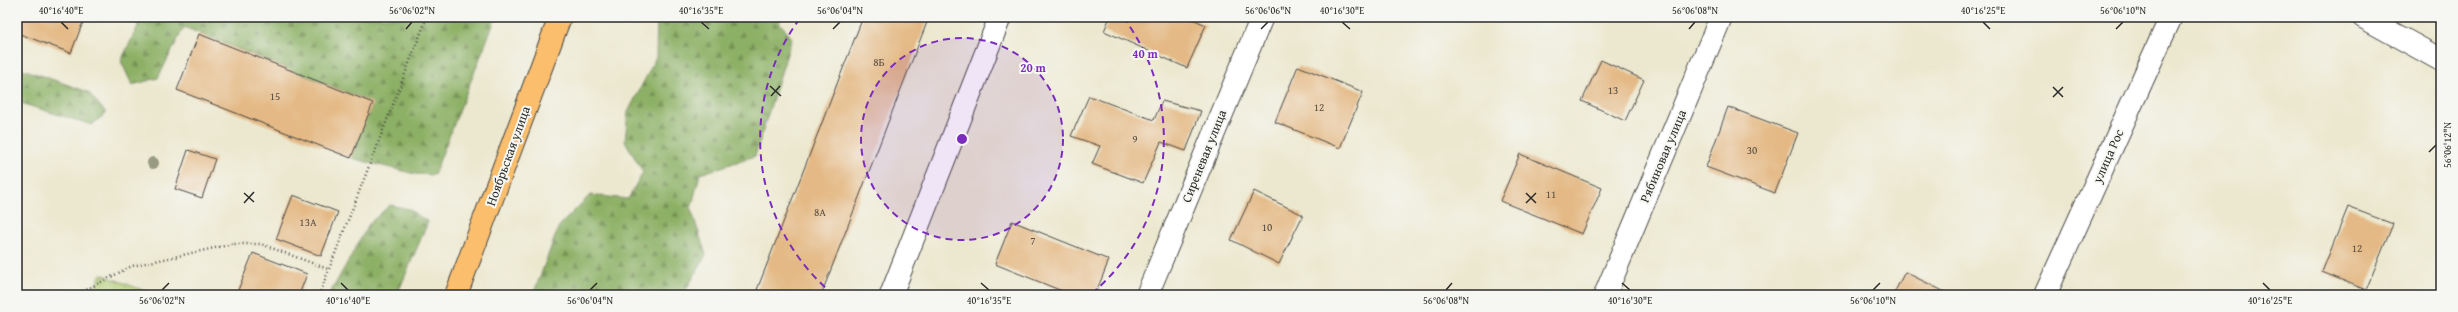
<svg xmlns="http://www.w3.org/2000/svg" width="2458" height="312" viewBox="0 0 2458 312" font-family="'Gentium Book Plus',serif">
<defs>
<pattern id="forest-firs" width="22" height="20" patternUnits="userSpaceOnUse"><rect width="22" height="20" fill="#8cb065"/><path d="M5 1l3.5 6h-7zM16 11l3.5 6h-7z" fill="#738f53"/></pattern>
<pattern id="park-dots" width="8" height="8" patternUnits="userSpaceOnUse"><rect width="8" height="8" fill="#b1cc73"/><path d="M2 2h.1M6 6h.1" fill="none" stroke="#98af64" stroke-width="1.8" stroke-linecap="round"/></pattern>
</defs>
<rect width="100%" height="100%" fill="#f6f6f2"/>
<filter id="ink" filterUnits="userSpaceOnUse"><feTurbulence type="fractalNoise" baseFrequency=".025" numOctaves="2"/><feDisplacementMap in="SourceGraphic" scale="8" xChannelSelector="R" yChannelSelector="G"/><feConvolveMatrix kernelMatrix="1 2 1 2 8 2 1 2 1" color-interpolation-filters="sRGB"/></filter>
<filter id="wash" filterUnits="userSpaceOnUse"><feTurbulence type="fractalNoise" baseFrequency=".012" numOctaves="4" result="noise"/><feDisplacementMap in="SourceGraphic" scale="16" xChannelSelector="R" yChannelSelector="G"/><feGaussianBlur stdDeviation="0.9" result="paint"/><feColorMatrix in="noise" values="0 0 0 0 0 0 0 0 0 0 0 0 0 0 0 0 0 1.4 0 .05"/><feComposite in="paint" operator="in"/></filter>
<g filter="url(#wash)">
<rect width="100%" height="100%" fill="#ece8cf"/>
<g fill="url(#forest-firs)" stroke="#5c6e48">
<polygon points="135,17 496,17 434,175 415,174 351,158 373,103 184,27 158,78 132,85 121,61 138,26"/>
<polygon points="657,17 784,17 779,22 792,38 755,156 700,174 691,209 706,255 683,295 533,295 559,226 590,195 628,199 643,172 625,141 628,112 656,58"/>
<polygon points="17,67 88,92 106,113 92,125 17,102"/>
<polygon points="390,205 409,209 428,222 397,295 329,295 369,224"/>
</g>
<polygon fill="url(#park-dots)" stroke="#6e7c4f" points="101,274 155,295 92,295"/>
<g id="blocks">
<g fill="#e4b985">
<polygon points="17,17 85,17 71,53 17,33"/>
<polygon points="863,17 929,17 821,295 755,295"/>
<polygon points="1110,17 1188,17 1206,25 1187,68 1104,31"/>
<polygon points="199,34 373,103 351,158 177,90"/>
<polygon points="1601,60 1644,80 1625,121 1582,101"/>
<polygon points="1298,66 1363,92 1340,148 1275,122"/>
<polygon points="1089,96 1154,120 1162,101 1201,111 1186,151 1161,142 1143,183 1092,164 1100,146 1071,136"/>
<polygon points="1728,107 1798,133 1775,193 1706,167"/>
<polygon points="188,150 215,159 202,198 175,189"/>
<polygon points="1520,154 1602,188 1582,234 1500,201"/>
<polygon points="1254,191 1303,215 1279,264 1231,240"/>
<polygon points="293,195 338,212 321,256 276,239"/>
<polygon points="2348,207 2393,224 2366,290 2322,272"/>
<polygon points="1012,221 1109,260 1095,295 1072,295 995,264"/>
<polygon points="253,253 307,274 299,295 236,295"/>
<polygon points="1905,272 1951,295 1893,295"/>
</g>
</g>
</g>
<g filter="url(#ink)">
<use href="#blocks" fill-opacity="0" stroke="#484744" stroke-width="1"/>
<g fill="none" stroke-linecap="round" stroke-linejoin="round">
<defs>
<g id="minor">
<polyline points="2363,17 2441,60"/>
<polyline points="891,295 1000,17"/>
<polyline points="1147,295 1262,17"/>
<polyline points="1605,295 1721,17"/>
<polyline points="2045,295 2171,17"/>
</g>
<polyline id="trunk" points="456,295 560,17"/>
</defs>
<use href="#minor" stroke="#484744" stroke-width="24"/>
<use href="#trunk" stroke="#484744" stroke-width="24"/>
<g stroke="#484744" stroke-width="2.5" stroke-dasharray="1 3" stroke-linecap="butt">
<polyline points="76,295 132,266 233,244 261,244 328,269"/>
<polyline points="319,295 427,17"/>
</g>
<use href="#minor" stroke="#fff" stroke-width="22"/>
<use href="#trunk" stroke="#fabe6d" stroke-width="22"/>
</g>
<circle fill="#989a81" cx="153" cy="163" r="6"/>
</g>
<path fill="none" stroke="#2b2b2b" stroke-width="1.5" d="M61,22l7,7M701,22l8,7M1342,22l8,7M1983,22l7,7M406,29l6,-7M833,29l7,-7M1261,29l7,-7M1689,29l6,-7M2116,29l7,-7M770,86l11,10M2053,87l10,10M771,96l9,-10M2053,97l10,-10M2429,152l7,-7M244,193l10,9M1526,193l10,10M244,203l10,-11M1526,203l10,-10M341,283l7,7M981,283l8,7M1622,283l8,7M2263,283l7,7M162,290l7,-7M590,290l7,-7M1446,290l6,-7M1873,290l7,-7"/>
<circle cx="962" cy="139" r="101" fill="#7b2cbf" fill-opacity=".12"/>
<g fill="none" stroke="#7b2cbf" stroke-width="2" stroke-dasharray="7 5">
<circle cx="962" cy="139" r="101"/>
<path d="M834 295A202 202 0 0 1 801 17M1123 17A202 202 0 0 1 1090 295"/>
</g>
<g text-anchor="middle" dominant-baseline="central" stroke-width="4" stroke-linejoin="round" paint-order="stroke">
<g font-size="11" fill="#594e42">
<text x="879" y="62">8Б</text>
<text x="1613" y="90">13</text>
<text x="275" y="96">15</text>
<text x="1319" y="107">12</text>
<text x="1135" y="139">9</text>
<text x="1752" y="150">30</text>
<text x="1551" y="194">11</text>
<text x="820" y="212">8А</text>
<text x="308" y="222">13А</text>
<text x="1267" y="227">10</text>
<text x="1033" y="240">7</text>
<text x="2357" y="248">12</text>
</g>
<g font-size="13" fill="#2b2b2b" stroke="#f6f6f2">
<text transform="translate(508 156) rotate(-70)">Ноябрьская улица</text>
<text transform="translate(1204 156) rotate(-68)">Сиреневая улица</text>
<text transform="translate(1663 156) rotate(-67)">Рябиновая улица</text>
<text transform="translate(2108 156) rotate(-66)">улица Рос</text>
</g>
</g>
<circle cx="962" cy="139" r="6" fill="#7b2cbf" stroke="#f6f6f2" stroke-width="2"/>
<g font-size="12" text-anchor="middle" font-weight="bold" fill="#7b2cbf" stroke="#f6f6f2" stroke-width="4" stroke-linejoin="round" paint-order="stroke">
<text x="1145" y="58">40 m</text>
<text x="1033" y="72">20 m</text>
</g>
<rect width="2458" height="312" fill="none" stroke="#f6f6f2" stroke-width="44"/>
<rect x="22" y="22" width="2414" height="268" fill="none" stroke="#2b2b2b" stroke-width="1.5"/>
<g font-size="10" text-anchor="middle" fill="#2b2b2b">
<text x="61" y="14">40°16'40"E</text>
<text x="412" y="14">56°06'02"N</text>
<text x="701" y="14">40°16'35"E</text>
<text x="840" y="14">56°06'04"N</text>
<text x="1268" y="14">56°06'06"N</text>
<text x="1342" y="14">40°16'30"E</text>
<text x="1695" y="14">56°06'08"N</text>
<text x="1983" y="14">40°16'25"E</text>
<text x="2123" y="14">56°06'10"N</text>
<text transform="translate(2447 145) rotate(-90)" y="4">56°06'12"N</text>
<text x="162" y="304">56°06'02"N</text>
<text x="348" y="304">40°16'40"E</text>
<text x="590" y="304">56°06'04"N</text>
<text x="989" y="304">40°16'35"E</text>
<text x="1446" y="304">56°06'08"N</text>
<text x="1630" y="304">40°16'30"E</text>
<text x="1873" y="304">56°06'10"N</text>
<text x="2270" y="304">40°16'25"E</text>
</g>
</svg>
